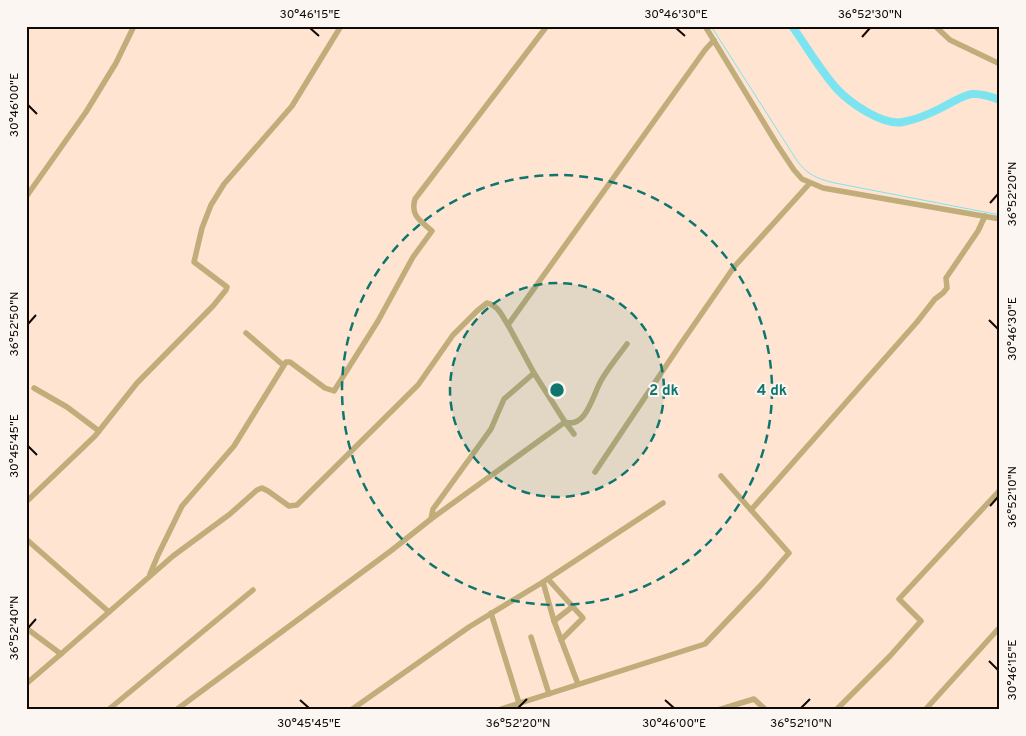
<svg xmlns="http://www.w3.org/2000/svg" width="1026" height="736" viewBox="0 0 1026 736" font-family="Overpass,sans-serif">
<rect width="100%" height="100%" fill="#ffe4d2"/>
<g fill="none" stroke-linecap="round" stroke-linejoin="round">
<path stroke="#7ce4f1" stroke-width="1" d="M711,26l85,133c10,15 21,20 39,24l165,32"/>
<path stroke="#7ce4f1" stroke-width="8" d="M792,26c15,21 28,44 45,63 13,14 46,37 66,33 12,-2 26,-8 36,-13 28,-14 30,-21 61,-9"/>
<g stroke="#c0ad7a" stroke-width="5.5">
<polyline points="705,26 778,146 794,170 802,179 823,188 1000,219"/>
<polyline points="935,26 950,40 1000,64"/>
<polyline points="26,197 86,112 116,63 134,26"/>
<polyline points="508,325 534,373 565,422 431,519 433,509 491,429 504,399 534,373"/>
<polyline points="246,333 283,365"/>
<polyline points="34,388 67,407 99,431"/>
<path d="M574,434l-9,-12c22,7 28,-29 37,-43 7,-12 17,-24 25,-35"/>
<polyline points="595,472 680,345 734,267 810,183"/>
<polyline points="721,476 751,510 917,322 935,299 943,293 947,288 946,278 978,231 985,216"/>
<polyline points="26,502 95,436 137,383 213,306 226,290 227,287 194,262 202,228 211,205 224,184 292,106 341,26"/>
<polyline points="26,539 109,612"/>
<path d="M150,574l8,-19 24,-49 52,-60 52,-84h4l35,26 9,3 44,-70 35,-64 19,-26c-11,-10 -22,-15 -17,-32l132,-173"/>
<polyline points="548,579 583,618 561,640"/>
<polyline points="543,582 663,503"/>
<polyline points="491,613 519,703"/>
<polyline points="554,621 572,607"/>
<path d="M26,628l35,26 112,-98 57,-42 27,-24 5,-2 6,3 21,15 8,-1 121,-120 35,-50 24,-24 10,-8c11,2 15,13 21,22l197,-275 9,-10"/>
<polyline points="531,637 549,694"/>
<polyline points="26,684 61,654"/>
<polyline points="108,710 253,590"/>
<polyline points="176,710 392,550 431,519"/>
<polyline points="351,710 469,627 543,582 554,621 578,684"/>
<polyline points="498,710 705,644 761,585 789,553 751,510"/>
<polyline points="718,710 754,699 766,710"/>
<polyline points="836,710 890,656 921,621 899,599 1000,490"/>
<polyline points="925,710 1000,627"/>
</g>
</g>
<path fill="none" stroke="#110905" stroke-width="2" d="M310,28l9,8M676,28l9,8M862,37l8,-9M28,105l9,9M990,203l8,-9M989,320l9,9M28,324l8,-9M28,446l9,9M990,506l8,-9M28,628l8,-9M989,661l9,9M300,700l9,8M665,700l9,8M518,708l9,-9M801,708l9,-9"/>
<circle cx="557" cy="390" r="107" fill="#0f766e" fill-opacity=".12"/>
<g fill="none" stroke="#0f766e" stroke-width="2.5" stroke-dasharray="9 6">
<circle cx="557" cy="390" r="107"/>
<circle cx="557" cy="390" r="215"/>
</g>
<circle cx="557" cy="390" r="8" fill="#0f766e" stroke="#fcf6f2" stroke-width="2.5"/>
<g font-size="15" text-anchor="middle" font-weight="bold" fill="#0f766e" stroke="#fcf6f2" stroke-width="4" stroke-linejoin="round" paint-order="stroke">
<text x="664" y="395">2 dk</text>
<text x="772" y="395">4 dk</text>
</g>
<rect width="1026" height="736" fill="none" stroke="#fcf6f2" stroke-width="55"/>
<rect x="28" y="28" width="970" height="680" fill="none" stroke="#110905" stroke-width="2"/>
<g font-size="12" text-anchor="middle" fill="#110905">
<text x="310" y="18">30°46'15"E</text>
<text x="676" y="18">30°46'30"E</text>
<text x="870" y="18">36°52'30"N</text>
<text transform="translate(14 105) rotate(-90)" y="4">30°46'00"E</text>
<text transform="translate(1012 194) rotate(-90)" y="4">36°52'20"N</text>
<text transform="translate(14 324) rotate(-90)" y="4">36°52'50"N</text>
<text transform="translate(1012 329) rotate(-90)" y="4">30°46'30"E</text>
<text transform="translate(14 446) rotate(-90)" y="4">30°45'45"E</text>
<text transform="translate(1012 497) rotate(-90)" y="4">36°52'10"N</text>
<text transform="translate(14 628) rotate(-90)" y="4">36°52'40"N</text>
<text transform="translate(1012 670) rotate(-90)" y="4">30°46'15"E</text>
<text x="309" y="727">30°45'45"E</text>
<text x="518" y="727">36°52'20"N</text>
<text x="674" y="727">30°46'00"E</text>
<text x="801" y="727">36°52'10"N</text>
</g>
</svg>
